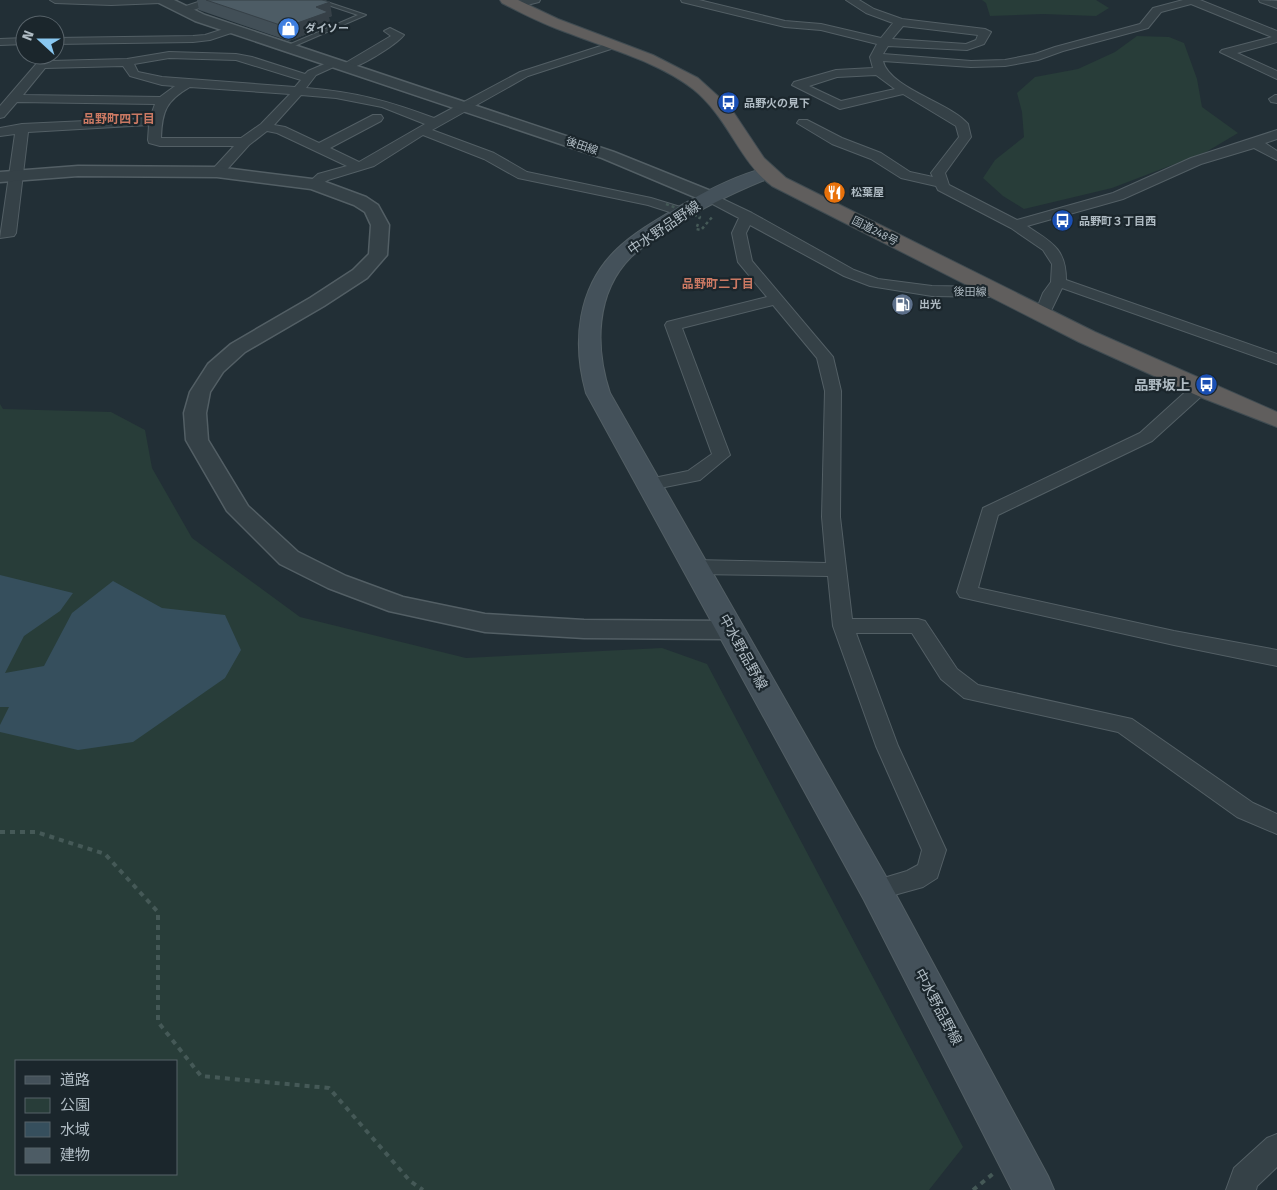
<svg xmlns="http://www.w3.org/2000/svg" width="1277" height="1190" viewBox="0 0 1277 1190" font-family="'Fira Sans','Noto Sans JP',sans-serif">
<rect width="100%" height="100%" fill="#222f36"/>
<g fill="#283d39" fill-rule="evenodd">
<polygon points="982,0 1096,0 1109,8 1096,16 1043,14 990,16 986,3"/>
<polygon points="1137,36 1169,37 1184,43 1197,79 1202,107 1238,133 1206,152 1112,188 1024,209 1003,196 983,178 995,160 1024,137 1022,112 1017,93 1035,77 1078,69 1115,52"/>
<path d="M0,404l3,5 108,3 34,18 7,38 40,70 108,79 166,41 196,-10 45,16 256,483 -34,43h-929zM16,1061h160v113h-160z"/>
</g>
<polygon fill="#364f5d" points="0,575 73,593 60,611 24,636 5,673 44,666 72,613 113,581 162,608 225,615 241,650 225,678 133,742 78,750 0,732 0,725 9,707 0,707"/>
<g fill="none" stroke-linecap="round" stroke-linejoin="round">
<defs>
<polygon id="service" points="313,0 321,0 366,15 290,48 286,48 286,46 358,15"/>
<g id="minor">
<polygon points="50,0 165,0 160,3 111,5 55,3"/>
<polygon points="204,0 219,0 218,2 184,13 179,10 180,8"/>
<polygon points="522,0 540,0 539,2 515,8 510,5 511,3"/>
<path d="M681,0h18l86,21 36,3 60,14 12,-15 -27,-10 -20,-13h13l15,9 28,10 83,10 6,3 -7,12 -17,6 -79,-4 -5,8 88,7 34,-1 30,-6 20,-7 85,-23 13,-16 30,-8h17l77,31v11l-40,11 40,18v8l-57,-27 2,-2 50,-13 -81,-33 -30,8 -13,16 -85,23 -25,9 -33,6 -34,1 -88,-6c6,27 68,42 85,63l3,13 -26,36 4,12 68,35 96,-27 78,-35 86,-28v9l-12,4 12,8v9l-23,-12 -53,16 -78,35 -96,27c24,16 39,22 39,54l211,74v10l-215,-76 -15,31h-10l-3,-3 9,-23 8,-11 1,-18 -9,-14 -32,-22 -73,-38 -2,-4 -35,-8 -30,-19 -39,-15 -35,-21 2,-3h8l35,18 39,15 29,19 23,5 -2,-4 28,-36 -3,-11 -53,-32 -63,15 -48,-24 2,-3 42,-12 37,-2 -3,-11 7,-13 -56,-14 -36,-3 -103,-25zM903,26l75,9 -2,5 -10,4 -74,-5zM876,75l19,14 -54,12 -32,-15 28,-9z"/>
<polygon points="1259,0 1277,1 1277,8 1260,2"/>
<polygon points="233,26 238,29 237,31 210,40 193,42 55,44 55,38 193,36 205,35"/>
<path d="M390,28l14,7c-8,10 -50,37 -62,34l-2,-2 2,-2 49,-29 -7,-5z"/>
<polygon points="25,38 25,44 0,45 0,39"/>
<path d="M613,42l6,3 -2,2 -89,29 -96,54 62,23 33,19 124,26 36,11 2,3 -2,3 -5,1 -34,-11 -130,-27 -34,-19 -61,-24 -49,31 -46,14 -14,8 -7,-4 11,-10 29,-8 -70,-33 -10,-2 -18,14 -27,30 -5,1 -7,-4 24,-26h-74l-11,-3 -1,-3 1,-15 -121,7 -12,101 -2,3 -14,2 15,-104 -15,2v-8l22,-4 128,-6 5,-14 -138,-2 -13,15 -4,1v-12l44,-51 11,-1 -4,7 76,-2 42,-7 67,2 16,3 53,17 3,-3 26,-11 6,3 -2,2 -22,10 -10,13c49,4 83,13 128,30l86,-46zM169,58l67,2 65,20 -6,7 -133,-10 -24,-5 -4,-8zM123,66l7,10 32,9 13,1 -15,11 -137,-2 22,-27zM190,87l100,7 -29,30 -20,14h-80c1,-27 5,-37 29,-51zM301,95l35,3 46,9 43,17 -66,38 -29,-14 51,-27 2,-3 -2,-3h-8l-54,28 -34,-16 -11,-2z"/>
<polygon points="1275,95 1277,95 1277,103 1271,102 1269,99"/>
<polygon points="710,193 752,213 854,270 878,279 932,286 992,287 997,289 1000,292 997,295 992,297 932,296 870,286 844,276 750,225 746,233 752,261 833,357 841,391 840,517 852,619 918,619 925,621 957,669 978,685 1132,719 1253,803 1277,814 1277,834 1237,817 1118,732 964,698 941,679 912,633 856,633 898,746 946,850 937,878 923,887 876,900 867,897 864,890 867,883 907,871 918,865 922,850 876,746 833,626 828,576 695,574 688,572 685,567 688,562 695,560 826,563 822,517 825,391 817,358 773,305 682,328 730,455 700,480 650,490 644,488 641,484 644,480 688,471 712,454 665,325 667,322 767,297 738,262 732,233 739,218 705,200 703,197 705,194"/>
<polygon points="1199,384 1205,385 1207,389 1205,393 1152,441 998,515 978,588 1174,631 1277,650 1277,666 1174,645 960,597 957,592 983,508 1140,433 1193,385"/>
<polygon points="1277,1134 1277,1167 1257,1186 1256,1190 1226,1190 1234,1168 1267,1138"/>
</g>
<g id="tertiary">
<polygon points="157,0 174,0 205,15 614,152 716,193 719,197 716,201 710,202 704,201 602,158 195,21 159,3"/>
<polygon points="78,166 217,167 320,180 366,197 378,205 389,225 387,255 367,278 324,306 245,352 223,372 210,392 206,413 208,440 248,506 298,552 346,576 403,597 485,614 584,620 730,621 739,624 743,630 739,636 730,639 584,638 485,632 389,611 328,588 280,564 227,511 186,440 184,413 190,392 208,364 231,344 310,298 353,270 369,254 371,225 365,212 354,205 311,189 217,177 78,176 0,182 0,172"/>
</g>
<path id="secondary" d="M766,168l6,1 3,4 -3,4c-35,14 -69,30 -101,51 -14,10 -28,18 -40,29 -36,36 -36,91 -21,136l278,487 160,296 6,14h-42l-148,-290 -278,-507c-14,-50 -9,-106 31,-144 18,-17 41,-30 63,-43 26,-15 56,-31 86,-38z"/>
<path id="trunk" d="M500,0h18l40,19 95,36 45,23 32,29 34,51 22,20 309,154 182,80v15l-72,-28 -126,-57 -307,-156c-34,-26 -43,-68 -79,-97 -35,-27 -81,-39 -122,-55 -24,-8 -46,-19 -69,-31z"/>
</defs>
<use href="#service" stroke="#535f65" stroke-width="2"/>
<use href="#minor" stroke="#535f65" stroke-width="2"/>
<use href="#tertiary" stroke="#535f65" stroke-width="3"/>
<use href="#secondary" stroke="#535f65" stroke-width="2"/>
<use href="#trunk" stroke="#404c52" stroke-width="2"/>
<polyline stroke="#455957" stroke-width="2.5" stroke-dasharray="3 3" stroke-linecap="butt" points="698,224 696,229 701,230 713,216"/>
<g stroke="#455957" stroke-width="4" stroke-dasharray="5 5" stroke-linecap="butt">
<polyline points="0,832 36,832 105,854 158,912 158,1022 201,1076 329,1088 410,1181 423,1190"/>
<polyline points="973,1190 994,1173"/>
</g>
<use href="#service" fill="#354147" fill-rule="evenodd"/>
<use href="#minor" fill="#354147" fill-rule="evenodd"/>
<use href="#tertiary" fill="#354147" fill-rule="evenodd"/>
<use href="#secondary" fill="#44515a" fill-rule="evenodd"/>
<use href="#trunk" fill="#605e5d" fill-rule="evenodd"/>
<polyline stroke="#455957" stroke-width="2.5" stroke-dasharray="3 3" stroke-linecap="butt" points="666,204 700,217 699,219"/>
</g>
<polygon fill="#424f57" points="197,0 322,0 332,16 329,17 330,25 289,41 199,10"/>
<polygon fill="#364047" points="330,2 332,16 329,17 330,25 289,41 286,27 316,7"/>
<polygon fill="#4d5c65" stroke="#364047" points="206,0 322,0 330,2 316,7 328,12 286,27"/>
<defs>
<symbol id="shop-disc" viewBox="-11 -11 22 22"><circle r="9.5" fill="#3f7fe0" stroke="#1b262c"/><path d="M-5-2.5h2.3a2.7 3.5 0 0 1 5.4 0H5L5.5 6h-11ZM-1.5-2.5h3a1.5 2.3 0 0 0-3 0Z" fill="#fff"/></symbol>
<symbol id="bus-disc" viewBox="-11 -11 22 22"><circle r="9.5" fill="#1a4fb4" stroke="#1b262c"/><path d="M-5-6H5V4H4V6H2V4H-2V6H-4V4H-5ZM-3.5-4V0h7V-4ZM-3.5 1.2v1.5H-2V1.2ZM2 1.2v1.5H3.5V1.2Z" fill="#fff"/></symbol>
<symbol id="restaurant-disc" viewBox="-11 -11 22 22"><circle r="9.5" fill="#e8710a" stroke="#1b262c"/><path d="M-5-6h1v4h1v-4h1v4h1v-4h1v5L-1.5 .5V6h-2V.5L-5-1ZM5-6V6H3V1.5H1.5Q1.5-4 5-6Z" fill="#fff"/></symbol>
<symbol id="fuel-disc" viewBox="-11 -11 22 22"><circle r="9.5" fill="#5c6f8a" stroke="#1b262c"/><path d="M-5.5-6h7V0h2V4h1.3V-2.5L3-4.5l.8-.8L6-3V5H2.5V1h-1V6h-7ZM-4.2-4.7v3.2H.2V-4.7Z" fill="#fff"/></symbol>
</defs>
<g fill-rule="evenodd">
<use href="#shop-disc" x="276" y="16" width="25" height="25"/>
<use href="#bus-disc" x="716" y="90" width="25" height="25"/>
<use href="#restaurant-disc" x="822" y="180" width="25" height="25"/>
<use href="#bus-disc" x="1050" y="208" width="25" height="25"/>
<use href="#fuel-disc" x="890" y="292" width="25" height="25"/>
<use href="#bus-disc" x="1194" y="372" width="25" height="25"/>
</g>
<g text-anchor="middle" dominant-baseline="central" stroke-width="4.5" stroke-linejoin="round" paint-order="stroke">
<g font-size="11" font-weight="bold" fill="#b0bcc4" stroke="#1b262c" text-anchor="start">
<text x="305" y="28">ダイソー</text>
<text x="744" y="103">品野火の見下</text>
<text x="851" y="192">松葉屋</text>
<text x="1079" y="221">品野町３丁目西</text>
<text x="919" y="304">出光</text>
</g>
<g font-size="11" fill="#b0bcc4" stroke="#1b262c">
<text transform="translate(582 146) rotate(19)">後田線</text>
<text transform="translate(875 231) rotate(27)">国道248号</text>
<text transform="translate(970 292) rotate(1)">後田線</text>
</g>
<g font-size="12" font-weight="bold" fill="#cb7963" stroke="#1b262c">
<text x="119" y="119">品野町四丁目</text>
<text x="718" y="284">品野町二丁目</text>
</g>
<g font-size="14" fill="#b0bcc4" stroke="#1b262c">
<text transform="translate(664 228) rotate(-34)">中水野品野線</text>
<text transform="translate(743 652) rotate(61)">中水野品野線</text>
<text transform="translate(938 1007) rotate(62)">中水野品野線</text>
</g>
<g font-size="14" font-weight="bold" fill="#b0bcc4" stroke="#1b262c" text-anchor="end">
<text x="1190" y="385">品野坂上</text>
</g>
</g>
<rect x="15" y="1060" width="162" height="115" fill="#1b262c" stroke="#576269"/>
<rect x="25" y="1076" width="25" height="8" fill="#44515a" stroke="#576269"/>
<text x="60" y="1085" font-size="15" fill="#b0bcc4">道路</text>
<rect x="25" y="1098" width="25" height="15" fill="#283d39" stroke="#576269"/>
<text x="60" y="1110" font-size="15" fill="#b0bcc4">公園</text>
<rect x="25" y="1122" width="25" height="15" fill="#364f5d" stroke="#576269"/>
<text x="60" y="1135" font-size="15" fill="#b0bcc4">水域</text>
<rect x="25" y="1148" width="25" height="15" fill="#4d5c65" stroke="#576269"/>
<text x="60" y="1160" font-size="15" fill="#b0bcc4">建物</text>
<g transform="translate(40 40) rotate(291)"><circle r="24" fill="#1b262c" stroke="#576269"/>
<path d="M0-4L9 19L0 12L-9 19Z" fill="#89c7f0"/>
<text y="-8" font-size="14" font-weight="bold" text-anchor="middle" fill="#b0bcc4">N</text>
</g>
</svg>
